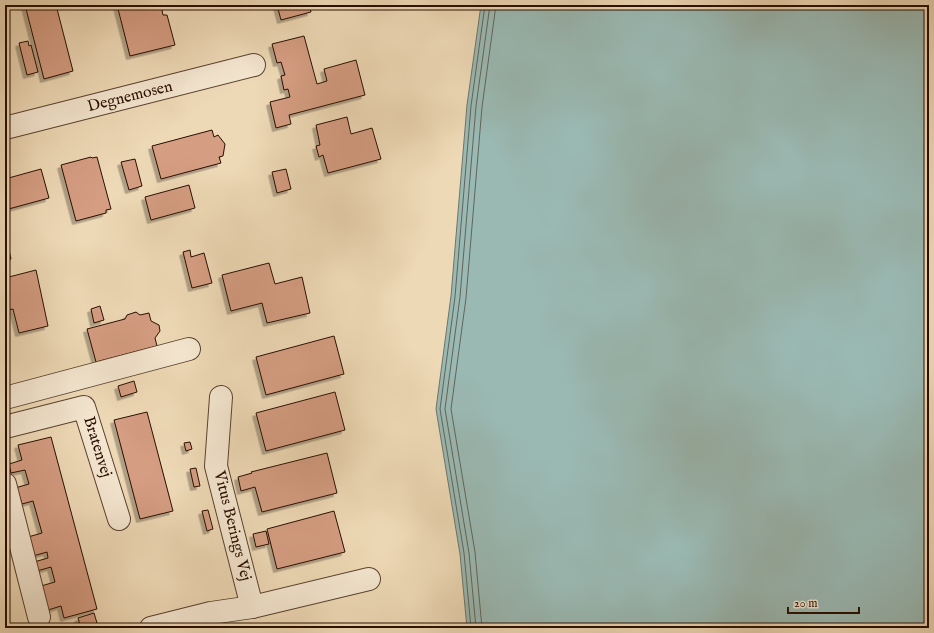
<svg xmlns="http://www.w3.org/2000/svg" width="934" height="633" viewBox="0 0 934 633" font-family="'IM FELL English',serif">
<defs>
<filter id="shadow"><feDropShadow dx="-3.5" dy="3.5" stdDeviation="0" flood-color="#0004"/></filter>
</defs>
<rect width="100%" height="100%" fill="#eed9b6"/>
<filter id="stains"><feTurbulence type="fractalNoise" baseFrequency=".005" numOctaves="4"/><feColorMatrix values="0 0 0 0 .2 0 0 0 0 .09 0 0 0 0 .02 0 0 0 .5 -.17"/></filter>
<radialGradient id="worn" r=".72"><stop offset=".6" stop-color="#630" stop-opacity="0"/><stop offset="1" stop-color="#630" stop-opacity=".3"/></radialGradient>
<polygon fill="#9ab9b3" stroke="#6c756b" points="481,5 929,5 929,628 467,628 460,554 436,409 451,296 467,105"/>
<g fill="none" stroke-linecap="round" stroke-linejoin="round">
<g stroke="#61645a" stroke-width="1">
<polyline points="471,628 464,553 440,409 455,297 471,106 485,5"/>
<polyline points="476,628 469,553 445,409 460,297 476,106 490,5"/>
<polyline points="482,628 475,552 451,409 466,298 482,107 496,5"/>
</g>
</g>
<g fill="#d59d82" stroke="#280e00" filter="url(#shadow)">
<polygon points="25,5 56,5 73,71 44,79"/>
<polygon points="117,5 161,5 163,15 167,15 175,45 130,56"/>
<polygon points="277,5 309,5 311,12 281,20"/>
<polygon points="304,36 317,84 327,81 324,69 356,60 365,95 289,115 291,124 276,128 270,102 290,97 288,89 284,90 281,76 285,75 281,62 277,63 272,44"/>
<polygon points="28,41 29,46 31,45 38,72 27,75 19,43"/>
<polygon points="347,117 351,134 372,128 381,159 328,173 323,155 319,157 316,146 320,145 316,125"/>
<polygon points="212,130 214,137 218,135 225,144 223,156 219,157 221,163 161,179 152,146"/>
<polygon points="91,157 92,158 97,157 111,209 106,210 106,213 76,221 61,165"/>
<polygon points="135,159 142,186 129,190 121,162"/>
<polygon points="41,169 49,198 5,210 5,179"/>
<polygon points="286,169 291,189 277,193 272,172"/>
<polygon points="189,185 195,208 151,220 145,197"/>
<polygon points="9,250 11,259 5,261 5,251"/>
<polygon points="190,250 191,257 204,253 212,283 192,288 183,252"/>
<polygon points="269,263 275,284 302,277 310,313 267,323 262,303 231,311 222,275"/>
<polygon points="36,270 48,326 19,333 13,309 8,310 5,299 5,278"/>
<polygon points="100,306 104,320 94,323 91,309"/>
<polygon points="136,312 140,315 149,313 151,321 159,325 160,331 155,338 157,346 96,362 87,329 125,319 127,315"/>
<polygon points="334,336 344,374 266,395 256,357"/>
<polygon points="134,381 137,392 121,397 118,386"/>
<polygon points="335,392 345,430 266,451 256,413"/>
<polygon points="147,412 173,511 140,519 114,420"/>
<polygon points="51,437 97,609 64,618 61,606 48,610 41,586 55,582 51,567 37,571 34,562 48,558 47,552 33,556 28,537 42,533 33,501 22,504 20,497 18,498 15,488 29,484 25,470 11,473 9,464 22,460 18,445"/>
<polygon points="190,442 192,449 186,451 184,443"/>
<polygon points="327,453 337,493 262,512 255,487 241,491 238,477 252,473 251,472"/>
<polygon points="196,468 200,486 194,487 190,469"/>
<polygon points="208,510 213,529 207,531 202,511"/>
<polygon points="334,511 345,552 277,569 267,529"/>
<polygon points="266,531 269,544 256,547 253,534"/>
<polygon points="94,613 97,623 81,628 78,618"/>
</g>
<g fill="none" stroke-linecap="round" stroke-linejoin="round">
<defs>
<g id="minor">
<polyline points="5,128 254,65"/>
<polyline points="221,397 216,466 252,607"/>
<polyline points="5,398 189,349"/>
<polyline points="5,427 84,407 119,519"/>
<polyline points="5,484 39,617"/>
<polyline points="151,628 211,613 252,607 369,579"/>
</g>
</defs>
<use href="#minor" stroke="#5a412e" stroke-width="24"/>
<use href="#minor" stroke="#f4e6d0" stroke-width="22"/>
</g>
<g text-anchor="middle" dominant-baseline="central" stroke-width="3.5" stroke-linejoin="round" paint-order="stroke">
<g font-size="16" fill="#280e00" stroke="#f4e6d0">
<text transform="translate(130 97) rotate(-14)">Degnemosen</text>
<text transform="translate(97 447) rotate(73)">Bratenvej</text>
<text transform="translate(232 526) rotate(76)">Vitus Berings Vej</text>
</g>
</g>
<rect width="934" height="633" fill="none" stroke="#eed9b6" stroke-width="20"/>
<rect x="6" y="6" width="922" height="621" fill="none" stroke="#280e00" stroke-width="2"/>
<rect x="10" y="10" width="914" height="613" fill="none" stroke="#280e00"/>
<path d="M788 607v6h71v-6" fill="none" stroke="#280e00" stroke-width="2"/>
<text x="794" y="607" font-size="12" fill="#280e00" stroke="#f4e6d0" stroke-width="3" paint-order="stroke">20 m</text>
<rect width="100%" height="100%" filter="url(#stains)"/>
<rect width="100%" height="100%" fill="url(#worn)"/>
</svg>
